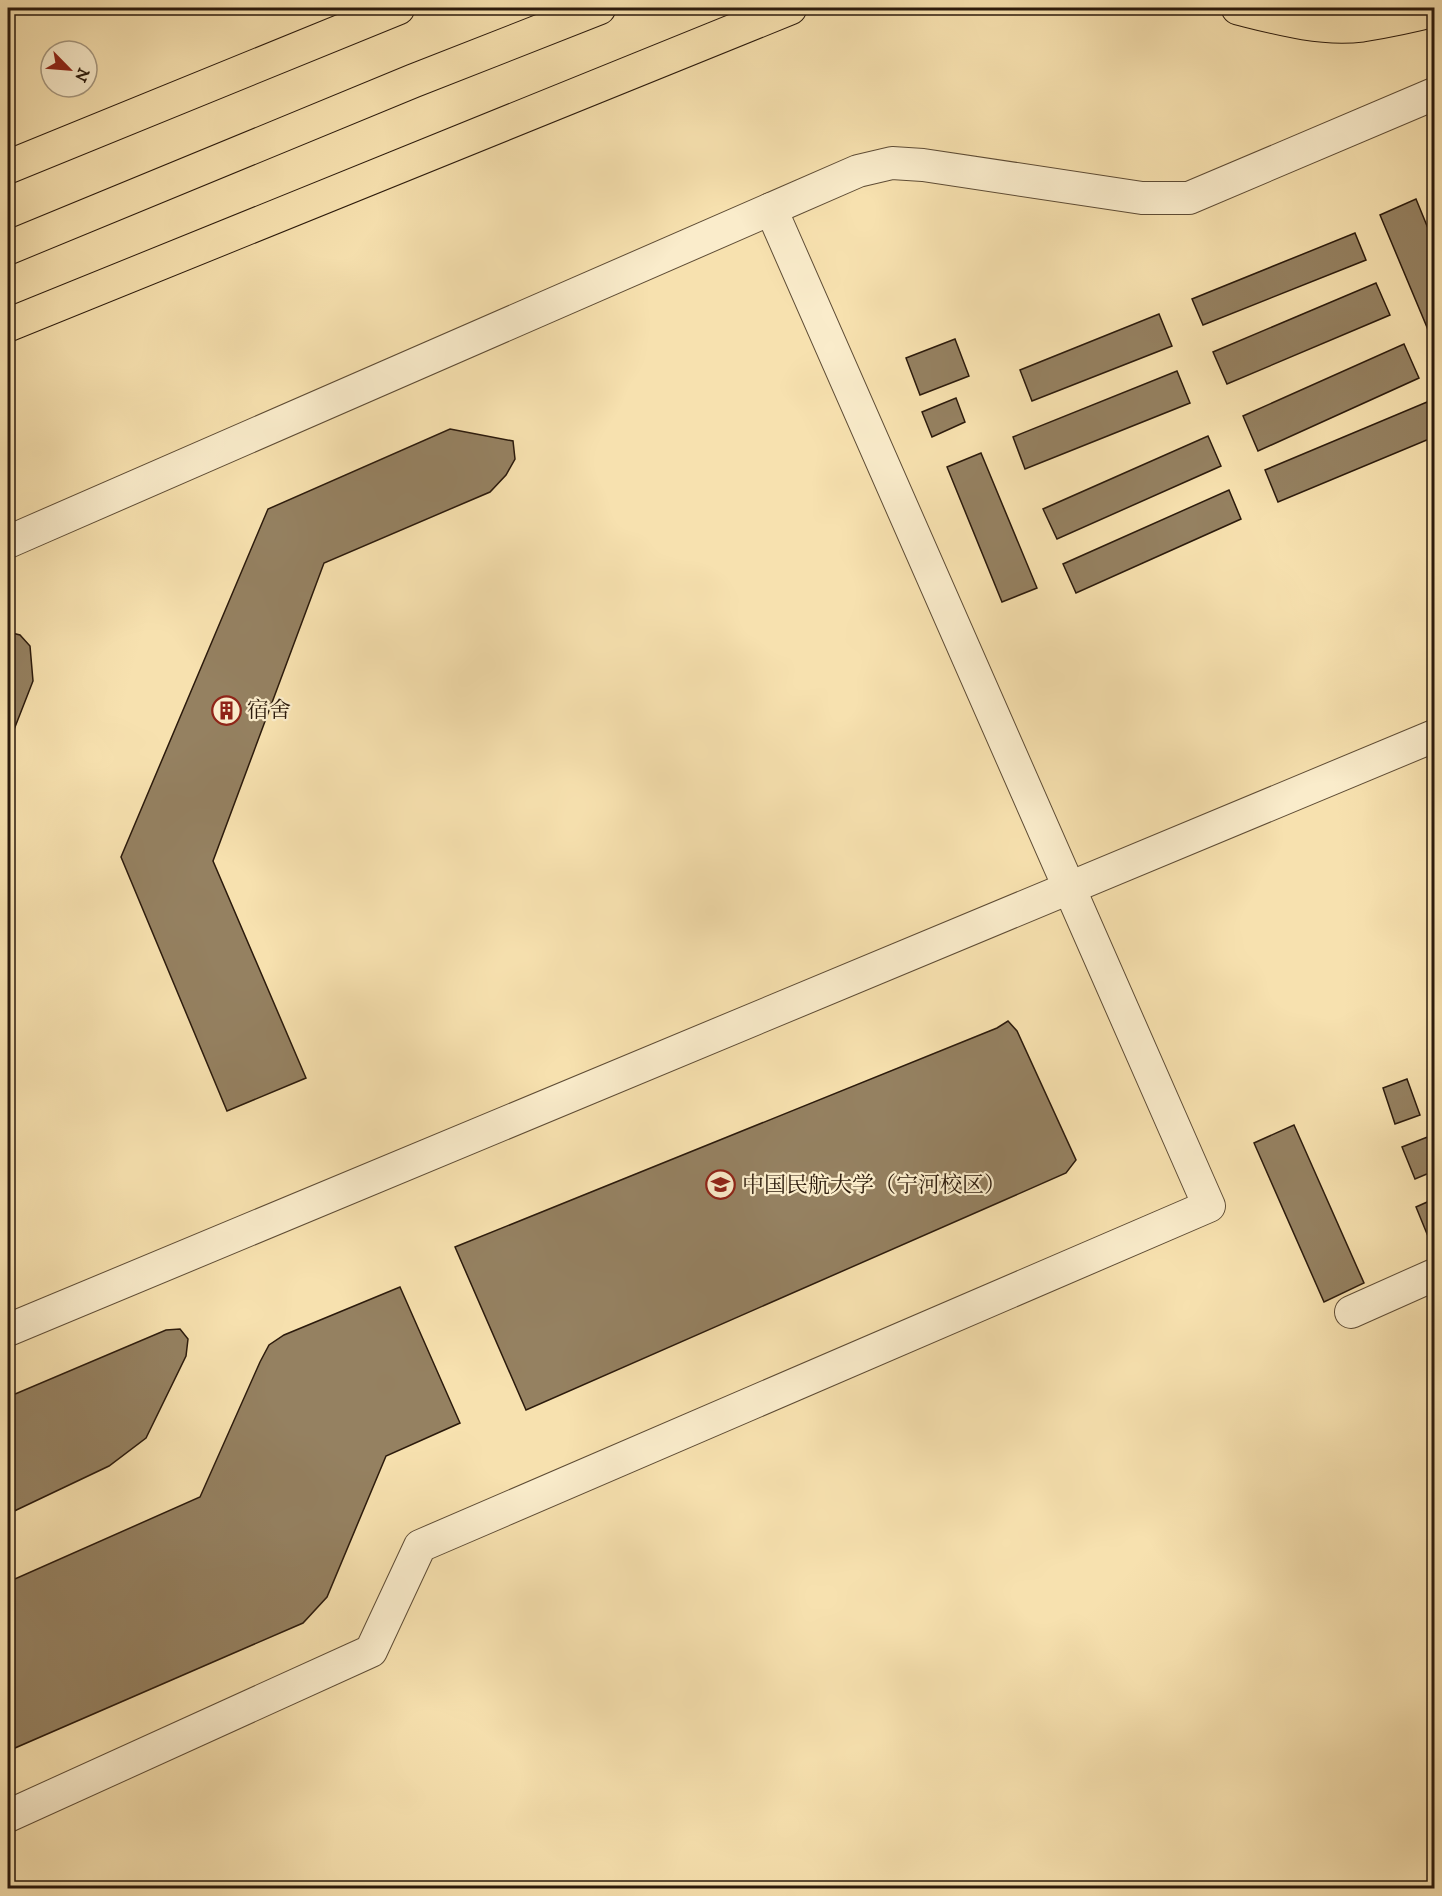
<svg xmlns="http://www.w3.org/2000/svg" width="1442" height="1896" viewBox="0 0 1442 1896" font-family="'IM FELL DW Pica','Noto Serif SC',serif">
<rect width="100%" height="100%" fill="#f7e1af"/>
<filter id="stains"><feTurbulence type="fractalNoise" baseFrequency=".00333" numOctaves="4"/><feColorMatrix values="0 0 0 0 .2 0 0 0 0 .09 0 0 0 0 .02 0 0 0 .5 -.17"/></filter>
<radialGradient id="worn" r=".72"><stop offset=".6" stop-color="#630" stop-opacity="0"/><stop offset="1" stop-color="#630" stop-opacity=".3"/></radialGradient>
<g fill="#958161" stroke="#2b1a0c" stroke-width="1.5">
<polygon points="1416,199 1434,243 1434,344 1380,215"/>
<polygon points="1355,233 1366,260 1203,325 1192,299"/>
<polygon points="1376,283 1390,315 1227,384 1213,352"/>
<polygon points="1159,314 1172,346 1032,401 1020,370"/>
<polygon points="955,339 969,376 920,395 906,358"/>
<polygon points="1404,344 1419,378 1258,451 1243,416"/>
<polygon points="1177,371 1190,403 1025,469 1013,437"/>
<polygon points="956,398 965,422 932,437 922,412"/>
<polygon points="1427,402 1434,418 1434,437 1278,502 1265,470"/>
<polygon points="450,429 513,441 515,459 506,475 490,492 324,563 213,861 306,1078 227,1111 121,857 268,509"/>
<polygon points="1208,436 1221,466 1057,539 1043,509"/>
<polygon points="981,453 1037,588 1002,602 947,467"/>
<polygon points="1229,490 1241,519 1076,593 1063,564"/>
<polygon points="8,632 20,635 30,646 33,681 8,745"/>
<polygon points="1008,1021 1017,1031 1076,1160 1066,1173 526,1410 455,1247 997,1028"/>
<polygon points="1407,1079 1420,1115 1395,1124 1383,1088"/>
<polygon points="1294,1125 1364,1283 1324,1302 1254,1143"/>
<polygon points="1430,1136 1434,1147 1434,1171 1415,1179 1402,1147"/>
<polygon points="1434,1199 1434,1251 1416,1207"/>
<polygon points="400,1287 460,1423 386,1456 327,1597 303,1623 8,1751 8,1582 200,1497 260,1362 269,1345 284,1335"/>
<polygon points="180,1329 188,1339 186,1356 146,1438 109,1466 8,1514 8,1397 166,1330"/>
</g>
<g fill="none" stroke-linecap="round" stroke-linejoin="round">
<defs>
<g id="minor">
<polyline points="8,542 858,171 892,163 923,165 1142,198 1189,198 1434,94"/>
<polyline points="1351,1312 1434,1275"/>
<polyline points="8,1330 1434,736"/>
<polyline points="8,1816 371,1651 420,1546 1209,1206 771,209"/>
</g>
<g id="major">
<path d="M1238,8c40,10 82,22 124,17 24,-4 49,-9 72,-15"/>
<polyline points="8,167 398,8"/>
<polyline points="8,248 413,81 599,8"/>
<polyline points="8,325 790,8"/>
</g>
</defs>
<use href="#minor" stroke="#5e4c35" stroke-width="34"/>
<use href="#major" stroke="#2b1a0c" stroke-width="35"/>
<use href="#minor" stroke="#faeccb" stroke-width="32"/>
<use href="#major" stroke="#f7e1af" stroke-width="33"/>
</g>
<defs>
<symbol id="building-ring" viewBox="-11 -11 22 22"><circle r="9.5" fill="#faeccb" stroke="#8f2418" stroke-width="1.5"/><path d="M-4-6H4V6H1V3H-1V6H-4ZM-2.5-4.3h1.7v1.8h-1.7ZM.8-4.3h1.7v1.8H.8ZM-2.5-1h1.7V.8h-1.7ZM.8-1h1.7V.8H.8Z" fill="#8f2418"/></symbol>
<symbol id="university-ring" viewBox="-11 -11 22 22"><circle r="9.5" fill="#faeccb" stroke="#8f2418" stroke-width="1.5"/><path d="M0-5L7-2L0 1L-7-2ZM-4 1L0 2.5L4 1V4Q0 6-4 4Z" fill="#8f2418"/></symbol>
</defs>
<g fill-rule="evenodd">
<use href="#building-ring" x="210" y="694" width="33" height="33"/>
<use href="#university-ring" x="704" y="1168" width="33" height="33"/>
</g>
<g text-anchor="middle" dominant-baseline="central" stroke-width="4.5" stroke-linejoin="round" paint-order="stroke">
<g font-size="22" fill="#2b1a0c" stroke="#faeccb" text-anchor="start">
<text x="247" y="710">宿舍</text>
<text x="742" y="1185">中国民航大学（宁河校区）</text>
</g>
</g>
<rect width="1442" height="1896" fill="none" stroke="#f7e1af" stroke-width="30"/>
<rect x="9" y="9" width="1424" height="1878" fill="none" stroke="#2b1a0c" stroke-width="3"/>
<rect x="15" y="15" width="1412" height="1866" fill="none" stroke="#2b1a0c" stroke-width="1.5"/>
<g transform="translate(69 69) rotate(115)"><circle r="28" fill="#faeccb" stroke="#a7987f" stroke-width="1.5"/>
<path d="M0-4.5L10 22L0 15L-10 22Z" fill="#8f2418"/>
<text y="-9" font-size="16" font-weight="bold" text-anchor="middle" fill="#2b1a0c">N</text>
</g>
<rect width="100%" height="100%" filter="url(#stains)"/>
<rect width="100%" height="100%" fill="url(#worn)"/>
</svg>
